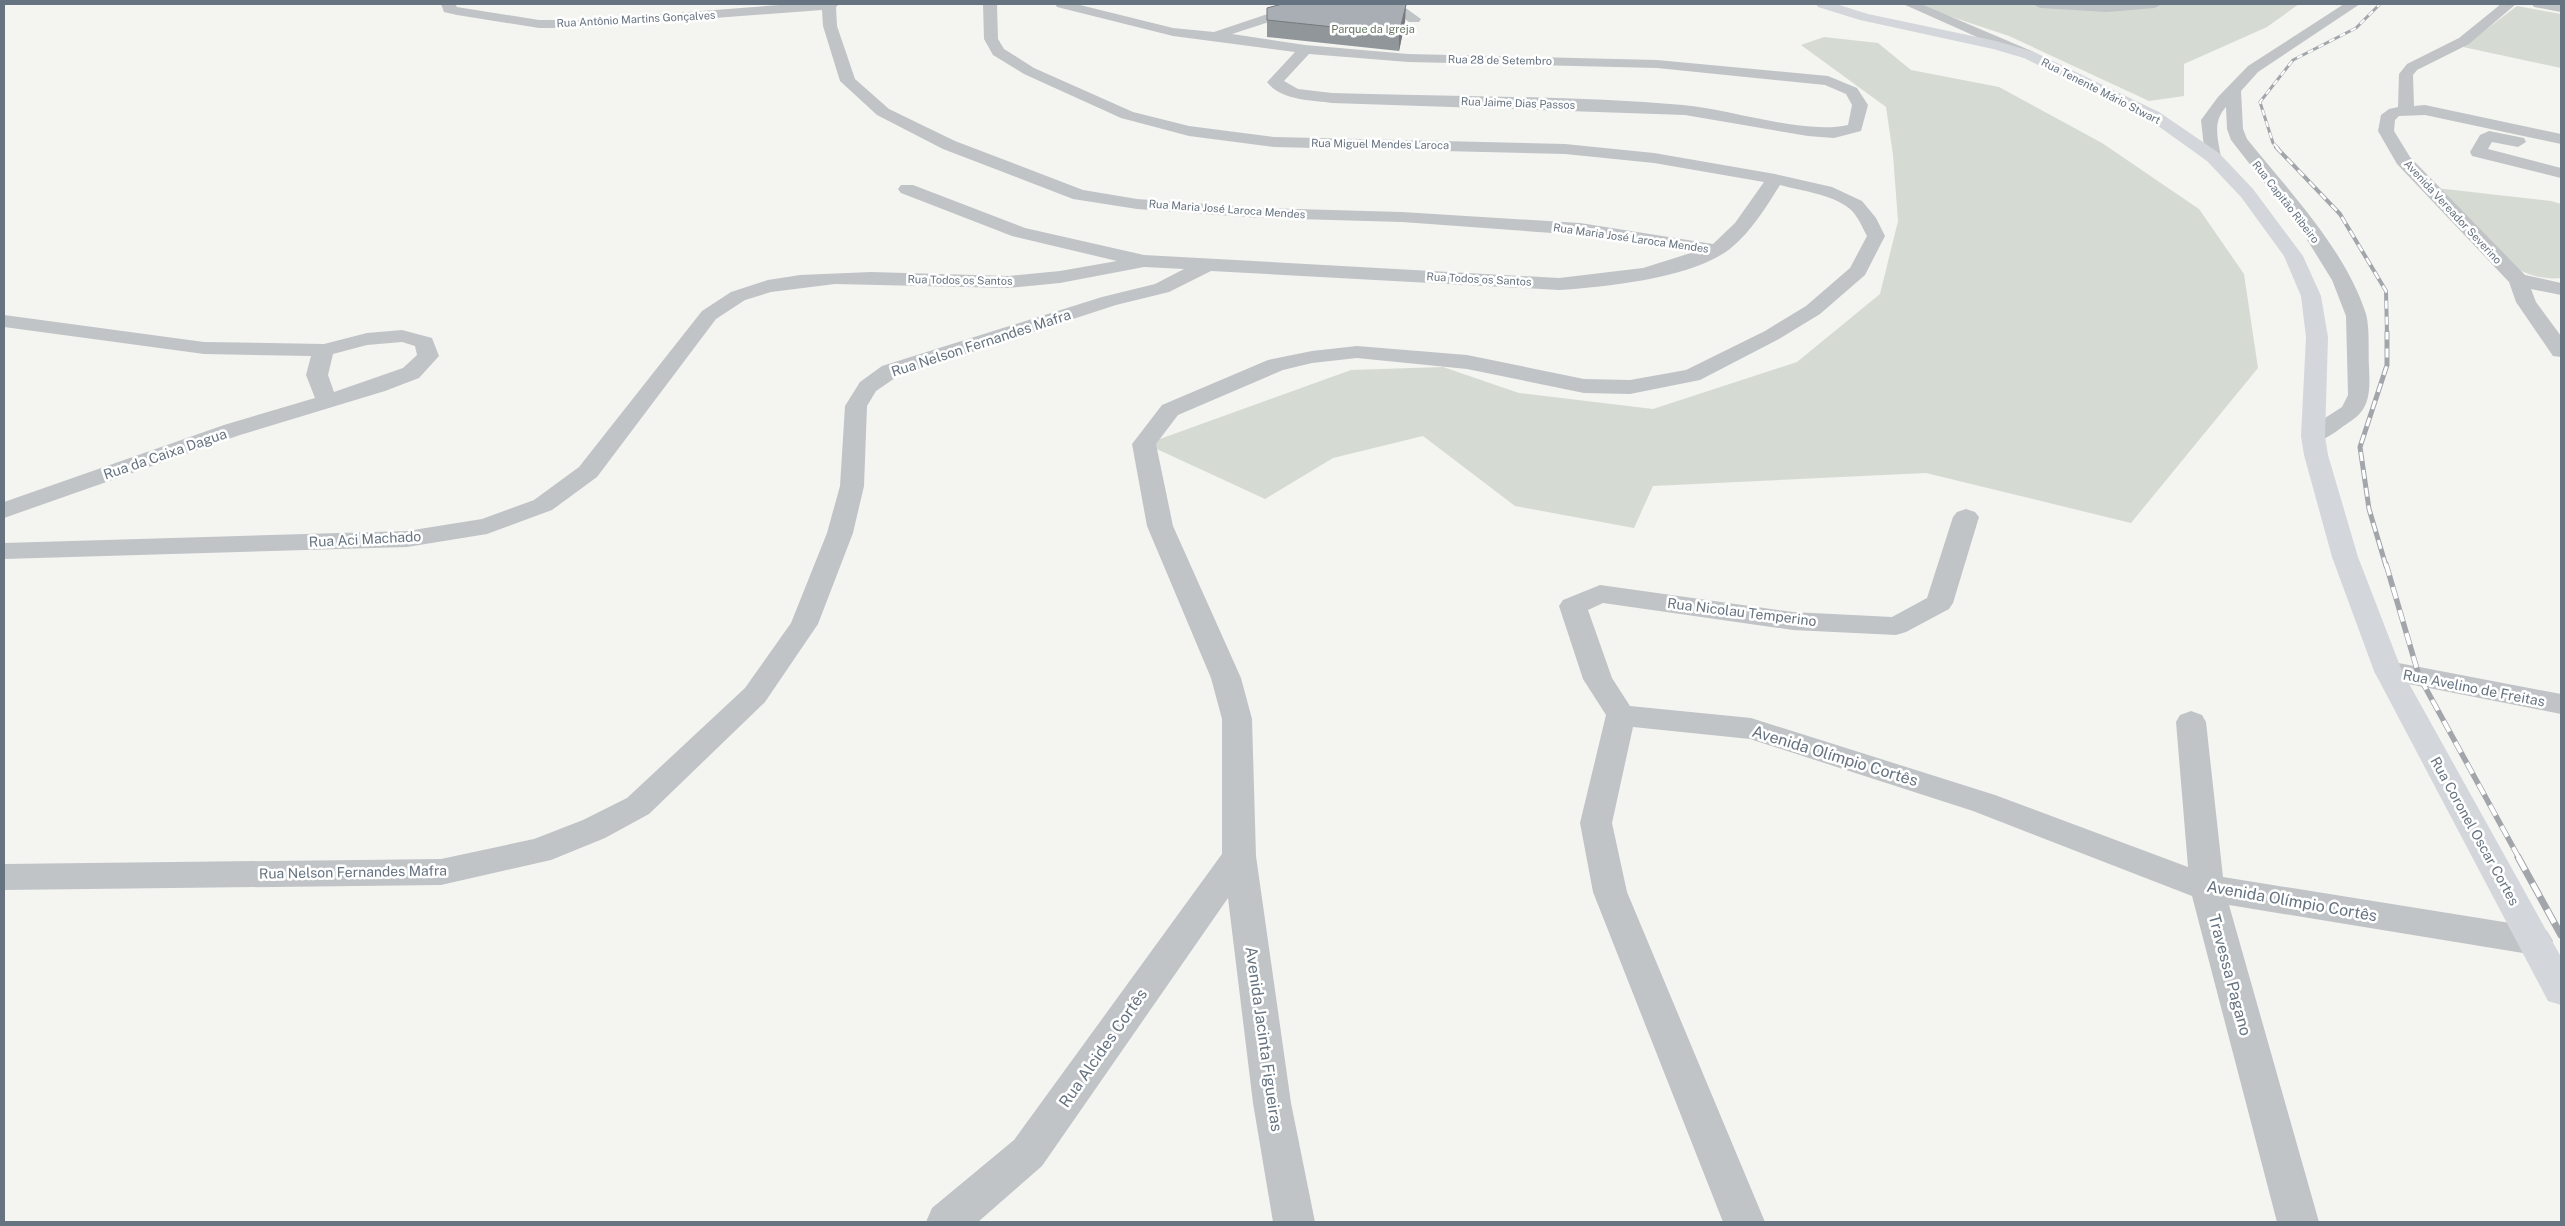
<svg xmlns="http://www.w3.org/2000/svg" width="2565" height="1226" viewBox="0 0 2565 1226" font-family="'Public Sans',sans-serif">
<rect width="100%" height="100%" fill="#f4f4f1"/>
<g fill="#d5dbd2">
<polygon points="1913,4 2299,4 2267,27 2184,64 2184,96 2149,101 2009,36"/>
<polygon points="2517,6 2561,14 2561,68 2463,47"/>
<polygon points="1824,37 1878,43 1911,70 1999,87 2102,143 2199,209 2244,274 2258,368 2131,523 1926,473 1653,486 1634,528 1515,506 1423,436 1333,458 1265,499 1146,444 1351,370 1443,367 1519,393 1653,409 1797,362 1880,294 1898,221 1893,155 1886,107 1801,45"/>
<path d="M2436,188l115,13 10,3v74c-55,6 -93,-54 -125,-90z"/>
</g>
<g fill="none" stroke-linecap="round" stroke-linejoin="round">
<g fill="#c0c4c7" fill-rule="evenodd">
<path d="M441,4h14l2,3 82,13h44l210,-16h46l-3,3 1,19 18,53 34,30 66,32 128,49 54,9 124,9 141,4 178,11 133,21 22,-21 29,-41 -110,-19 -89,-9 -291,-7 -85,-11 -68,-18 -97,-44 -31,-19 -9,-16 -1,-35h14l1,35 6,10 30,19 99,44 56,14 85,11 291,7 89,9 121,21 57,13 30,14 14,17 9,18 -20,39 -45,39 -41,25 -79,41 -70,14 -46,-1 -117,-24 -110,-11 -45,5 -29,7 -105,45 -22,29 17,82 68,152 11,41 4,137 35,247 24,119h-42l-20,-119 -25,-205 -186,268 -64,56h-52l6,-14 82,-68 208,-286v-135l-11,-41 -64,-152 -15,-82 30,-39 106,-45 44,-9 45,-5 110,9 117,24 46,1 56,-10 79,-39 41,-25 44,-38 17,-32c-5,-9 -9,-20 -17,-27 -18,-15 -48,-18 -70,-24 -14,22 -29,47 -49,63 -37,30 -125,39 -172,42l-348,-19 -42,21 -53,13 -218,71 -22,15 -9,15 -3,80 -11,47 -35,91 -53,78 -116,112 -44,24 -54,22 -110,25 -437,5v-26l437,-5 93,-20 49,-19 44,-22 118,-110 46,-65 36,-90 13,-47 5,-80 15,-24 22,-16 220,-69 53,-13 29,-15 -40,-2 -84,16 -51,5 -174,-4 -64,8 -26,8 -29,19 -119,158 -45,33 -65,24 -80,13 -403,12v-16l403,-12 75,-12 52,-19 45,-33 123,-156 29,-19 37,-12 32,-5 71,-3 138,4 51,-5 57,-10 -105,-25 -111,-43 -3,-4 3,-4h12l112,43 119,27 415,23 84,-10 51,-16 -114,-17 -178,-13 -141,-4 -124,-9 -64,-10 -130,-50 -66,-34 -37,-34 -17,-55 -1,-16 -239,18h-44l-82,-13 -13,-3z"/>
<path d="M1055,4h21l97,24 41,4 83,-28h20l-2,3 -83,27 73,11 103,9 249,6 171,16 29,12 11,17 -7,26 -27,7 -26,-2 -123,-21 -353,-12c-20,-3 -51,-2 -65,-21l3,-3 25,-27 -122,-16 -116,-29zM1309,54l99,8 249,6 168,17 21,9 6,11 -4,20c-45,10 -117,-16 -165,-20 -115,-10 -235,-8 -351,-12l-34,-4 -14,-8z"/>
<polygon points="1384,4 1400,4 1421,19 1419,22 1409,22"/>
<polygon points="1903,4 1921,4 2034,52 2036,55 2034,58 2024,58"/>
<polygon points="2033,4 2162,4 2155,8 2107,12 2040,8"/>
<path d="M2344,4h16l-102,68 -17,19 2,38 4,10c42,52 98,110 119,175 4,16 2,37 3,53 1,22 2,41 -18,54 -14,9 -28,24 -46,20l-4,-5 4,-5 37,-24 6,-12 -2,-79 -14,-36 -31,-50 -70,-90 -4,-11 -1,-22c-14,15 -8,32 -5,50l-2,4h-12l-2,-4 -4,-37 17,-23 30,-31z"/>
<polygon points="2501,4 2516,4 2469,44 2417,70 2413,75 2414,106 2425,105 2561,134 2561,144 2425,115 2399,116 2395,120 2394,131 2410,157 2525,275 2561,283 2561,295 2531,289 2536,302 2561,336 2561,357 2553,356 2516,302 2509,282 2397,164 2378,131 2381,115 2389,109 2398,107 2399,74 2407,64 2459,38"/>
<polygon points="2532,4 2561,4 2561,12 2534,7"/>
<polygon points="2489,131 2524,138 2526,142 2518,147 2492,142 2488,149 2561,168 2561,178 2472,156 2470,152 2480,135"/>
<path d="M4,315l200,27 120,2 43,-11 35,-3 30,8 7,18 -20,22 -34,13 -145,44 -236,83v-16l220,-77 91,-27 -9,-23 5,-19 -107,-2 -200,-27zM402,342l13,4 2,9 -14,13 -69,24 -6,-17 5,-21 34,-9z"/>
<polygon points="1966,509 1975,512 1979,517 1953,603 1949,609 1906,632 1896,635 1793,630 1603,603 1588,610 1612,678 1630,706 1751,718 1995,795 2188,867 2176,722 2180,715 2191,711 2202,715 2206,722 2223,877 2535,927 2547,931 2553,941 2547,951 2535,955 2229,905 2319,1222 2277,1222 2192,896 1973,811 1750,739 1633,727 1612,823 1627,892 1765,1222 1723,1222 1593,892 1580,823 1606,715 1583,679 1559,606 1563,600 1600,585 1793,612 1892,617 1927,598 1953,517 1957,512"/>
<polygon points="2388,661 2561,694 2561,714 2378,678 2374,671 2378,664"/>
</g>
<polygon fill="#d3d7db" fill-rule="evenodd" points="1816,4 1836,4 1868,14 1996,41 2034,52 2159,112 2219,153 2253,189 2303,256 2321,296 2328,337 2325,436 2328,455 2358,557 2402,671 2561,957 2561,1005 2548,1001 2374,671 2332,557 2304,455 2301,436 2306,337 2301,296 2284,256 2241,197 2207,161 2147,118 2024,58 1993,49 1860,20 1818,7"/>
<defs>
<polyline id="rail-far4" points="2278,148 2273,143 2260,102 2293,60 2356,28 2380,4"/>
<polyline id="rail-far3" points="2276,147 2340,214 2386,291 2387,333"/>
<polyline id="rail-far2" points="2386,566 2369,509 2360,447 2387,365 2387,332"/>
<polyline id="rail-far1" points="2386,564 2419,676 2519,858"/>
<polyline id="rail" points="2518,857 2561,935"/>
</defs>
<use href="#rail-far4" stroke="#a2a6ab" stroke-width="3"/>
<use href="#rail-far3" stroke="#a2a6ab" stroke-width="4"/>
<use href="#rail-far2" stroke="#a2a6ab" stroke-width="5"/>
<use href="#rail-far1" stroke="#a2a6ab" stroke-width="5.5"/>
<use href="#rail" stroke="#a2a6ab" stroke-width="7"/>
<use href="#rail-far4" stroke="#fff" stroke-width="2" stroke-dasharray="6" stroke-linecap="butt"/>
<use href="#rail-far3" stroke="#fff" stroke-width="2.5" stroke-dasharray="8" stroke-linecap="butt"/>
<use href="#rail-far2" stroke="#fff" stroke-width="3" stroke-dasharray="9" stroke-linecap="butt"/>
<use href="#rail-far1" stroke="#fff" stroke-width="4" stroke-dasharray="12" stroke-linecap="butt"/>
<use href="#rail" stroke="#fff" stroke-width="5" stroke-dasharray="15" stroke-linecap="butt"/>
</g>
<polygon fill="#90969a" points="1267,8 1405,22 1399,51 1267,37"/>
<polygon fill="#767a7d" points="1406,5 1405,22 1399,51 1399,34"/>
<polygon fill="#a8aeb3" stroke="#767a7d" points="1282,4 1405,4 1406,5 1399,34 1267,20 1267,8"/>
<g text-anchor="middle" dominant-baseline="central" stroke-width="5" stroke-linejoin="round" paint-order="stroke">
<g font-size="11" fill="#667380" stroke="#fff">
<text transform="translate(636 19) rotate(-3)">Rua Antônio Martins Gonçalves</text>
<text transform="translate(1500 60) rotate(1)">Rua 28 de Setembro</text>
<text transform="translate(2101 91) rotate(27)">Rua Tenente Mário Stwart</text>
<text transform="translate(1518 103) rotate(2)">Rua Jaime Dias Passos</text>
<text transform="translate(1380 144) rotate(1)">Rua Miguel Mendes Laroca</text>
<text transform="translate(2286 202) rotate(52)">Rua Capitão Ribeiro</text>
<text transform="translate(1227 209) rotate(4)">Rua Maria José Laroca Mendes</text>
<text transform="translate(2453 212) rotate(47)">Avenida Vereador Severino</text>
<text transform="translate(1631 238) rotate(8)">Rua Maria José Laroca Mendes</text>
<text transform="translate(1479 279) rotate(3)">Rua Todos os Santos</text>
<text transform="translate(960 280) rotate(1)">Rua Todos os Santos</text>
</g>
<g font-size="11" fill="#677764" stroke="#fff">
<text x="1373" y="29">Parque da Igreja</text>
</g>
<g font-size="14" fill="#667380" stroke="#fff">
<text transform="translate(981 343) rotate(-18)">Rua Nelson Fernandes Mafra</text>
<text transform="translate(165 454) rotate(-19)">Rua da Caixa Dagua</text>
<text transform="translate(365 539) rotate(-3)">Rua Aci Machado</text>
<text transform="translate(1742 612) rotate(7)">Rua Nicolau Temperino</text>
<text transform="translate(2474 688) rotate(11)">Rua Avelino de Freitas</text>
<text transform="translate(2475 831) rotate(61)">Rua Coronel Oscar Cortes</text>
<text transform="translate(353 872) rotate(-1)">Rua Nelson Fernandes Mafra</text>
</g>
<g font-size="16" fill="#667380" stroke="#fff">
<text transform="translate(1835 756) rotate(17)">Avenida Olímpio Cortês</text>
<text transform="translate(2292 901) rotate(10)">Avenida Olímpio Cortês</text>
<text transform="translate(2230 975) rotate(75)">Travessa Pagano</text>
<text transform="translate(1264 1039) rotate(82)">Avenida Jacinta Figueiras</text>
<text transform="translate(1103 1048) rotate(-55)">Rua Alcides Cortês</text>
</g>
</g>
<rect width="2565" height="1226" fill="none" stroke="#667380" stroke-width="10"/>
</svg>
